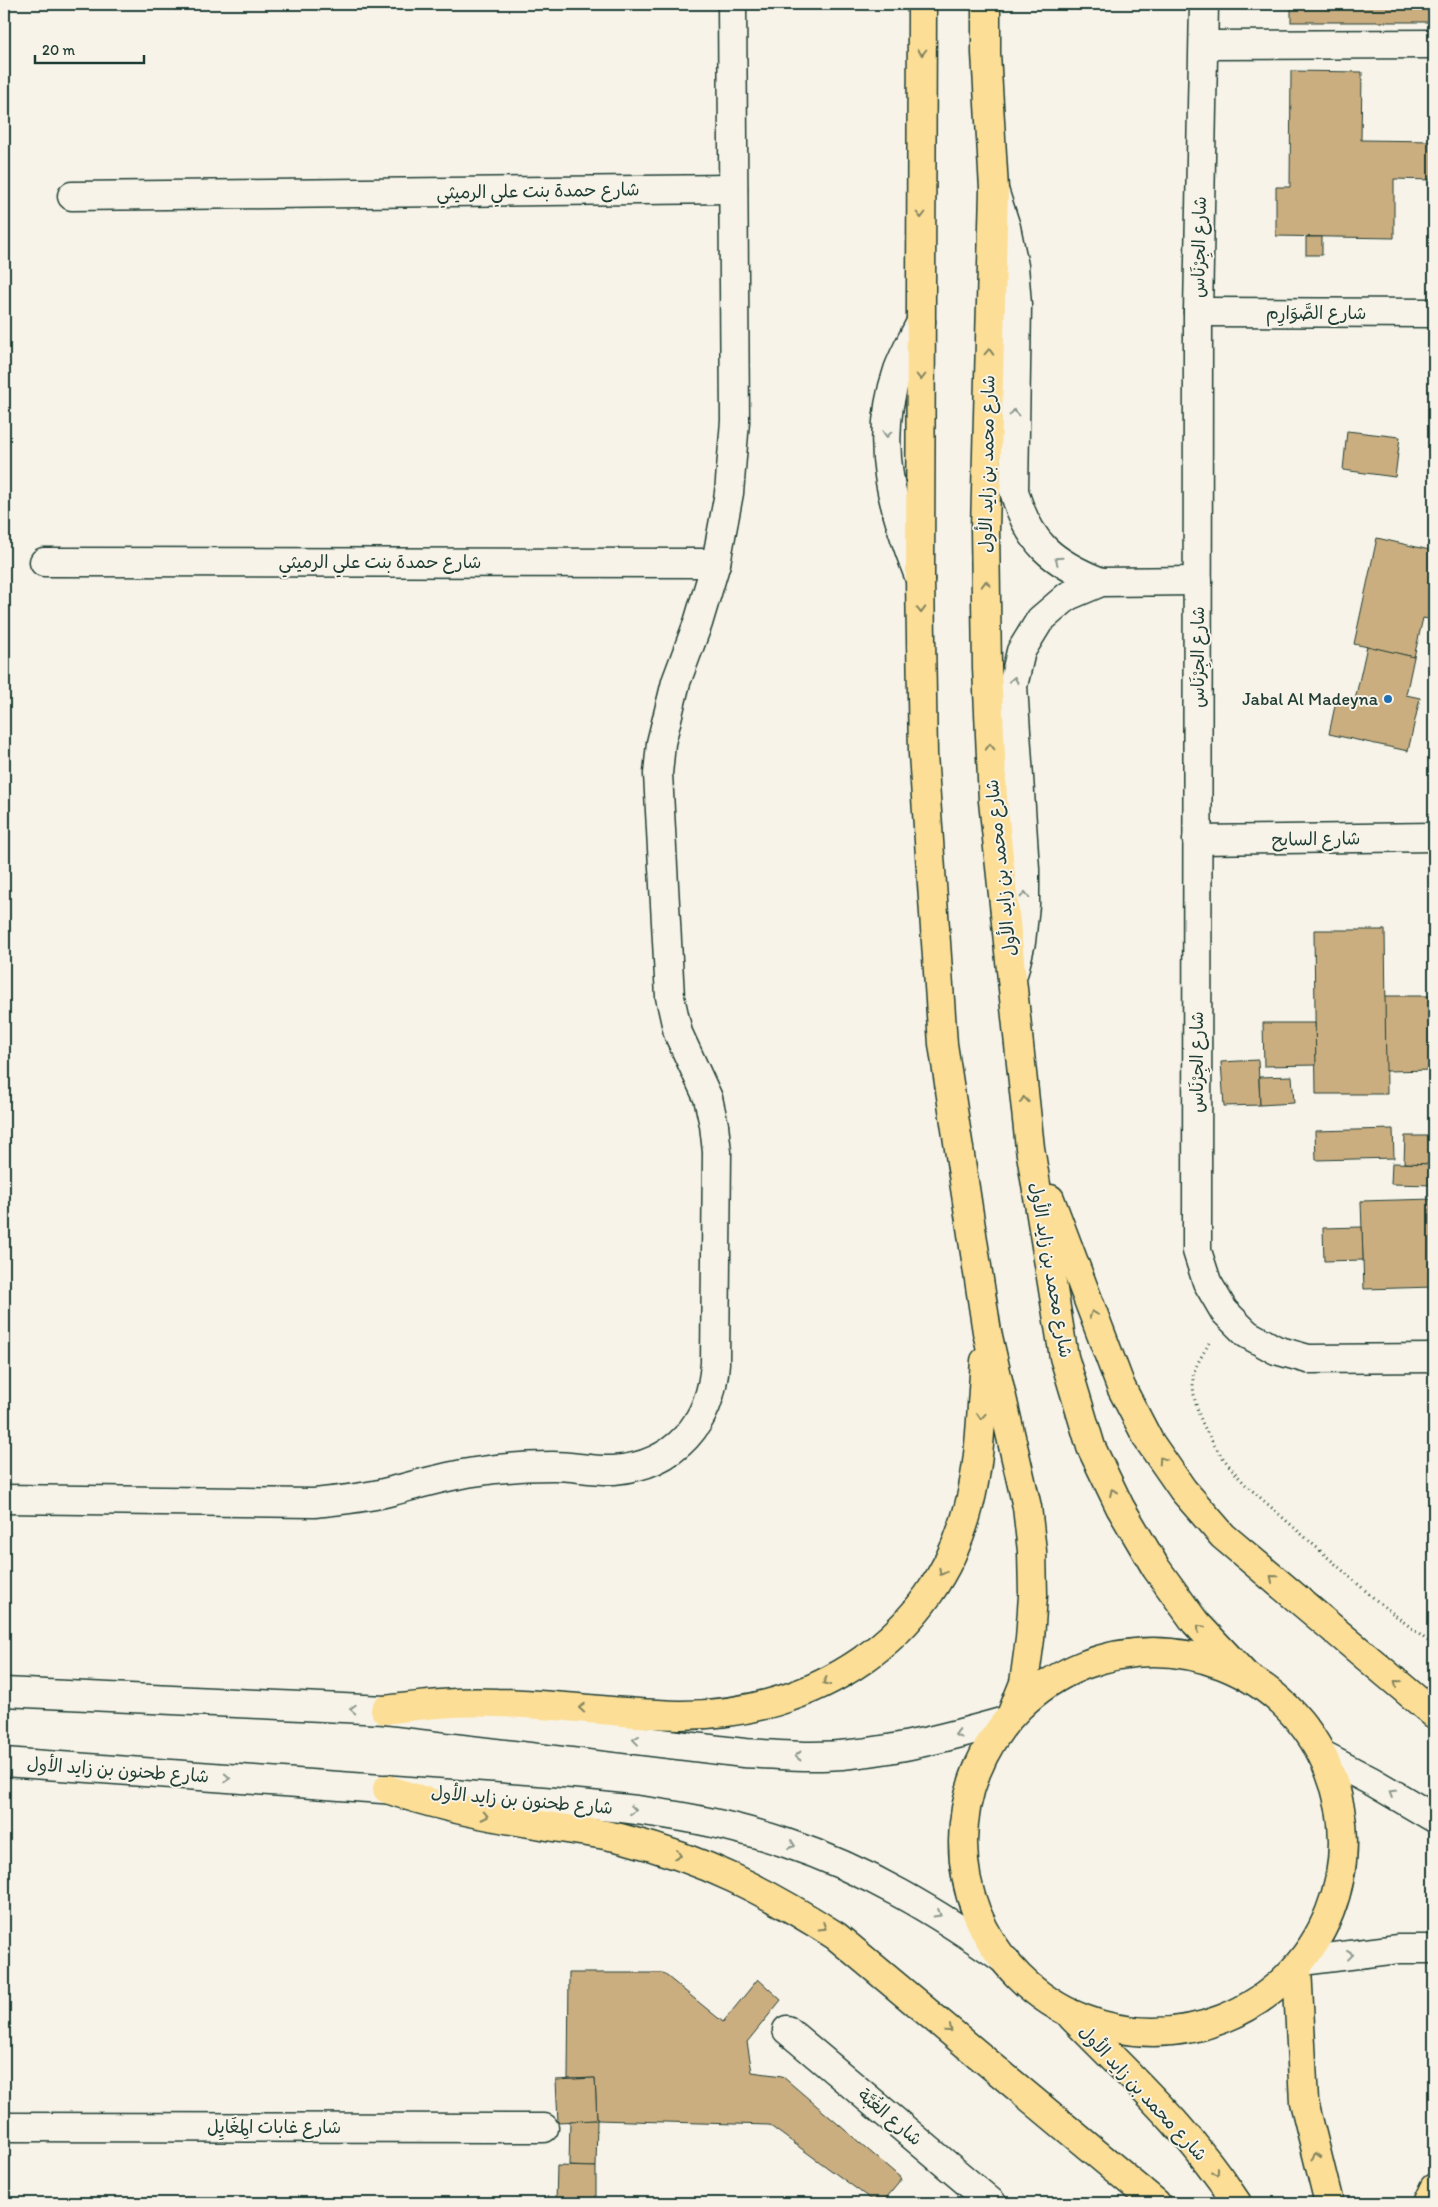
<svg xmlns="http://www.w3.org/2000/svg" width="1438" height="2207" viewBox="0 0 1438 2207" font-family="Itim,'Playpen Sans Arabic',sans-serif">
<rect width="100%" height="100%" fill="#f7f3e8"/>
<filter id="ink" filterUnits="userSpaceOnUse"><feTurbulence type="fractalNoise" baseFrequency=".02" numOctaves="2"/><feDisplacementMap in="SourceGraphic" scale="10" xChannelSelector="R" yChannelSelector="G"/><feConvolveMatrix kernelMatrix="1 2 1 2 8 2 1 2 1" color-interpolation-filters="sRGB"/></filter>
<g filter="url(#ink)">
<g fill="#cbae80" stroke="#1f3d34">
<rect x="1291" y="4" width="143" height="18"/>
<polygon points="1291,71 1362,72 1361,140 1434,141 1434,180 1394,179 1394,238 1276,236 1276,187 1290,187"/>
<rect x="1306" y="237" width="16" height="18"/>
<polygon points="1347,431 1400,437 1395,477 1343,470"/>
<polygon points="1377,538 1434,551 1434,620 1423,618 1414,657 1354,644"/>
<polygon points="1367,646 1414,657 1406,695 1420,698 1408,751 1329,734 1337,696 1355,700"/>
<polygon points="1314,930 1385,930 1387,1094 1316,1094"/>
<polygon points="1385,996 1434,996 1434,1070 1386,1071"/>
<polygon points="1263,1023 1315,1023 1316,1065 1264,1066"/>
<polygon points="1258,1060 1260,1105 1224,1106 1221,1062"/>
<polygon points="1292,1076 1294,1103 1260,1105 1259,1077"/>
<polygon points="1393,1129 1394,1158 1316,1160 1315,1131"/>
<polygon points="1405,1136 1434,1136 1434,1164 1404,1163"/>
<polygon points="1392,1163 1434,1164 1434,1185 1391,1184"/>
<polygon points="1434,1199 1434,1287 1364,1289 1361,1201"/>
<polygon points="1362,1227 1363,1260 1324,1261 1323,1228"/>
<polygon points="569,1973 663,1973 723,2022 758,1979 781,2000 747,2042 752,2072 782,2076 902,2179 882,2203 876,2203 769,2125 597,2120 595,2078 568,2079"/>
<polygon points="595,2078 597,2120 558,2122 556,2080"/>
<polygon points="597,2120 596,2167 569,2166 570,2121"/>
<polygon points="557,2166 596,2167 596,2203 556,2203"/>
</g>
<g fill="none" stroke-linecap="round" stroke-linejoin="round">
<defs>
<g id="minor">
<polyline points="1204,4 1198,312 1197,1251 1207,1282 1224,1311 1247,1334 1276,1350 1308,1359 1434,1358"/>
<polyline points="1204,45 1434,44"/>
<path d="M995,193l11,34 8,39 3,39 -3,186c15,52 37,71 87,91"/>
<polyline points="72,196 733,189"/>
<polyline points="1198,312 1434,313"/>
<polyline points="44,562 716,563"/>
<path d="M920,579c-27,-70 -48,-134 -22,-209 6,-16 15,-32 23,-48"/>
<polyline points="1197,840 1434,837"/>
<polyline points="1014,971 1021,942 1025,905 1025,869 1013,686 1021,651 1040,620 1068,596 1101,582 1198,581"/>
<path d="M4,1499l310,4c26,-3 53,-5 78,-12 28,-7 54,-15 82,-19 25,-4 53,-6 79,-6 20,0 41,5 61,4 62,-5 97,-47 101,-107l2,-211 -3,-27 -6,-27 -30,-65 -8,-36 -12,-223 3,-31 15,-61 22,-59 18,-60 13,-70 6,-72 -3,-417"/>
<path d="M4,1692l381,18 359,43c36,2 71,5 107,1 53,-5 104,-19 154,-33"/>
<polyline points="1323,1756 1373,1782 1434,1818"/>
<path d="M4,1762c149,10 298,21 448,32 111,9 227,12 334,49 81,27 151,69 220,118"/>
<polyline points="1302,1961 1398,1949 1434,1949"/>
<polyline points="787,2030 992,2203"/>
<polyline points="4,2127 544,2128"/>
</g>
<g id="major">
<polyline points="922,4 920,580 923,754 943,1044 987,1332 1027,1507 1032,1551 1033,1595 1030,1639 1024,1683 1012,1713"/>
<polyline points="986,4 986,53 994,189 985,529 987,668 993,801 1030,1148 1064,1357 1091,1447 1120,1507 1156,1568 1195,1622 1246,1676"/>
<polyline points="1050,1199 1121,1387 1149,1441 1183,1490 1223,1536 1434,1714"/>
<circle cx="1153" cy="1842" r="190"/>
<path d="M385,1710c38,-5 74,-9 112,-7 61,1 122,11 182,12 134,1 256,-76 290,-209 12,-47 12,-97 16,-145"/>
<path d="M387,1789c51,18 102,28 155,36 27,5 55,7 82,14 81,21 142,52 212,97l320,267"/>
<polyline points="1297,1967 1304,2102 1329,2203"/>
<path d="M1072,2017c58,59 120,116 165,186"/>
<polyline points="1427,2203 1434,2188"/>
</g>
</defs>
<use href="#minor" stroke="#1f3d34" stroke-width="31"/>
<use href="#major" stroke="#1f3d34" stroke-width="31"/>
<path stroke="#1f3d34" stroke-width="3" stroke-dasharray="1 4" stroke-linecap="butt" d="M1209,1343c-5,10 -16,25 -16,36 -1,41 27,78 53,106l130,115 58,46"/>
<use href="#minor" stroke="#f7f3e8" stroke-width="28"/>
<use href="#major" stroke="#fcde96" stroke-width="28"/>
</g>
<defs><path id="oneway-chevron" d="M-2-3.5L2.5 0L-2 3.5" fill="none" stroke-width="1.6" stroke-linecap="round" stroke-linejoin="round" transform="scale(1.25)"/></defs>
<g stroke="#828560">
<use href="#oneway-chevron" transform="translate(922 52) rotate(90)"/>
<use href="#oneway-chevron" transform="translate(921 215) rotate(90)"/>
<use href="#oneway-chevron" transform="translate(989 352) rotate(-88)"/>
<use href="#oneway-chevron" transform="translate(921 377) rotate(90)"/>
<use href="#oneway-chevron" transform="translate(986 584) rotate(-91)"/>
<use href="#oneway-chevron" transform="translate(921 610) rotate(89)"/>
<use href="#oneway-chevron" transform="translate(990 747) rotate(-92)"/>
<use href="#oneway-chevron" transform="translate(1024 1100) rotate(-96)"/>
<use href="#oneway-chevron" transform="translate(1093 1314) rotate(-111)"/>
<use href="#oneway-chevron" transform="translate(981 1416) rotate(94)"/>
<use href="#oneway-chevron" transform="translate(1162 1460) rotate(-124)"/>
<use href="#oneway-chevron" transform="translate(1113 1492) rotate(-115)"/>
<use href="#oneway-chevron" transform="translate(942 1572) rotate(119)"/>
<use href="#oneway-chevron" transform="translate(1273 1578) rotate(-140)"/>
<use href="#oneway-chevron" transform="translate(1200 1628) rotate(-133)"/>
<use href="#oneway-chevron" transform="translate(826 1682) rotate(156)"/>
<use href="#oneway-chevron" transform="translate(1397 1683) rotate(-140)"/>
<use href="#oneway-chevron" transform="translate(582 1708) rotate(-176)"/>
<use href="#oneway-chevron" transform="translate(485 1816) rotate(12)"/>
<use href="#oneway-chevron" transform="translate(678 1855) rotate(19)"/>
<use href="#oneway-chevron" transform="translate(823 1927) rotate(32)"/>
<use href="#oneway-chevron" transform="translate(949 2029) rotate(40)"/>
<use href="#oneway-chevron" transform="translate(1316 2156) rotate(-105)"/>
<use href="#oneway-chevron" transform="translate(1216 2172) rotate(54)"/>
</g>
<g stroke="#8b988e">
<use href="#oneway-chevron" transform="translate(1014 413) rotate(-90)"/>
<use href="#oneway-chevron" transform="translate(887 434) rotate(94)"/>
<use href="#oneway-chevron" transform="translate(1058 560) rotate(-145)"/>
<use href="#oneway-chevron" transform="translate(1014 680) rotate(-79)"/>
<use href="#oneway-chevron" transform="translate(1025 895) rotate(-89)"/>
<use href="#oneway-chevron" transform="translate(353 1709) rotate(-177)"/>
<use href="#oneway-chevron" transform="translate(958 1734) rotate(165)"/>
<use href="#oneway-chevron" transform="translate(636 1740) rotate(-173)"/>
<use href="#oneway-chevron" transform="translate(798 1756) rotate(-180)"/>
<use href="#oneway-chevron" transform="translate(227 1778) rotate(4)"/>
<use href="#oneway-chevron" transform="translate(1392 1793) rotate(-149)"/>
<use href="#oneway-chevron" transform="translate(633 1810) rotate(6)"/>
<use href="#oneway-chevron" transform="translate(792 1845) rotate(20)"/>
<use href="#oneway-chevron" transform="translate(938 1914) rotate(31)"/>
<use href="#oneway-chevron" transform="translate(1350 1955) rotate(-7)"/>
</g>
</g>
<circle fill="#1f6fb2" stroke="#f7f3e8" stroke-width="2" cx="1388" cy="699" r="5"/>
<g text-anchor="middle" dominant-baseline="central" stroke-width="4" stroke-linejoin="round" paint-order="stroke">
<g font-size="18" fill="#1f3d34" stroke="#f7f3e8">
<text transform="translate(538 191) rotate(-1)">شارع حمدة بنت علي الرميثي</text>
<text transform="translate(1199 247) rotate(-89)">شارع الجِرْنَاس</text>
<text x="1316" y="313">شارع الصَّوَارِم</text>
<text transform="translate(987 464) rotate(-89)">شارع محمد بن زايد الأول</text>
<text x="380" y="562">شارع حمدة بنت علي الرميثي</text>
<text transform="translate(1198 657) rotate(-90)">شارع الجِرْنَاس</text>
<text transform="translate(1316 839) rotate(-1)">شارع السايح</text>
<text transform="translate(1001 868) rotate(-96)">شارع محمد بن زايد الأول</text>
<text transform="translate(1197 1062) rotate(-90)">شارع الجِرْنَاس</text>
<text transform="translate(1051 1270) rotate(80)">شارع محمد بن زايد الأول</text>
<text transform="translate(118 1770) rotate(4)">شارع طحنون بن زايد الأول</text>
<text transform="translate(522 1800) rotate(5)">شارع طحنون بن زايد الأول</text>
<text transform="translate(1143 2093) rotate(47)">شارع محمد بن زايد الأول</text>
<text transform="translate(890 2117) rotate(40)">شارع الغُبَّة</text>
<text x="274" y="2127">شارع غابات المِغَايِل</text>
</g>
<g font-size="18" fill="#1f3d34" stroke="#f7f3e8" text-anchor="end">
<text x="1378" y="699">Jabal Al Madeyna</text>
</g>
</g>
<rect width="1438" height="2207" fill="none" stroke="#f7f3e8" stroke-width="20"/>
<rect x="10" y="10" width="1418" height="2187" fill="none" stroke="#1f3d34" stroke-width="2" filter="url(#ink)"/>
<path d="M35 55v8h109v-8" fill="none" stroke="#1f3d34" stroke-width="2.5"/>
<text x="42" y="55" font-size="15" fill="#1f3d34" stroke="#f7f3e8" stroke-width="4" paint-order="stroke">20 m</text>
</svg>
